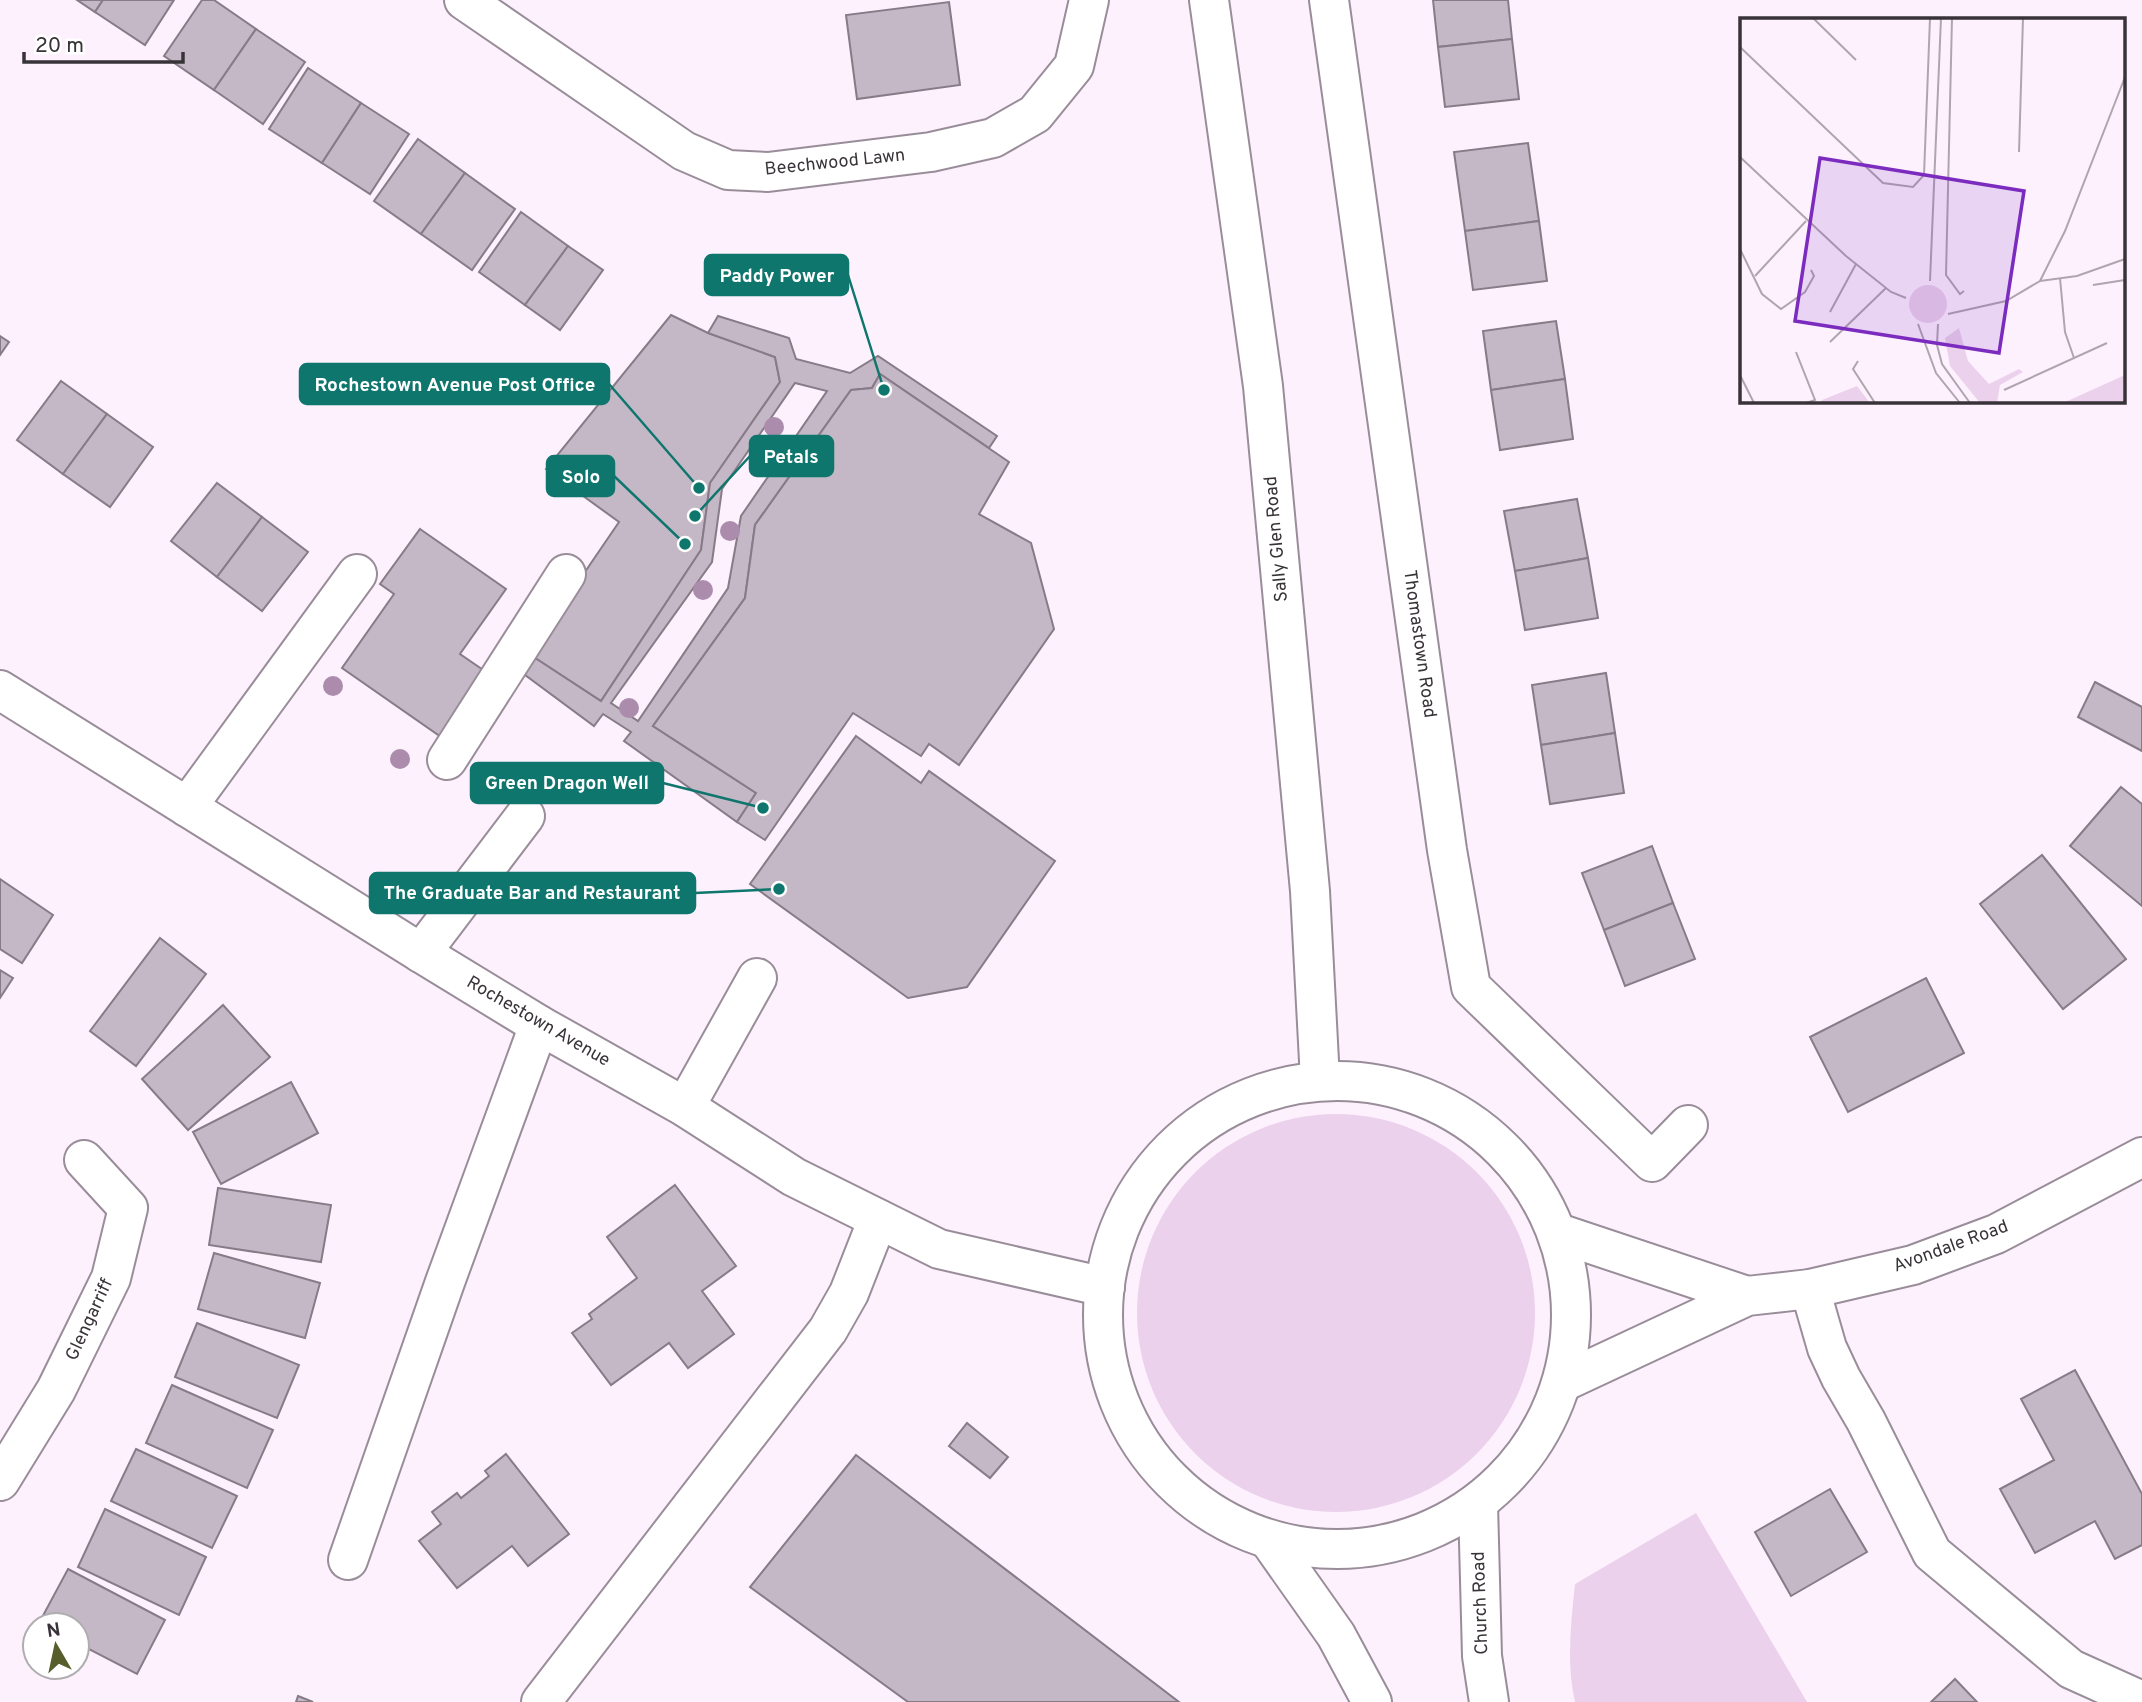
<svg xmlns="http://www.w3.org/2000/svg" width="2142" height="1702" viewBox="0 0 2142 1702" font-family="Overpass,sans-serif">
<rect width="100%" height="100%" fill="#fef1fe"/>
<g fill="#ebd1ec">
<circle cx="1336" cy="1313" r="199"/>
<path d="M1696,1513l111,189h-232c-9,-39 -4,-79 0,-118z"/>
</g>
<g fill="#c5b8c6" stroke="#877b88" stroke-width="2" fill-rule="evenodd">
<polygon points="77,0 103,0 95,12"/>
<polygon points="103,0 174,0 145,45 95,12"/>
<polygon points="202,0 214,0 256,29 214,90 164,56"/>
<polygon points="1433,0 1508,0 1512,39 1438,47"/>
<polygon points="949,2 960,85 857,99 846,15"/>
<polygon points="256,29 305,62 263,124 214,90"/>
<polygon points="1512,39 1519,99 1445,107 1438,47"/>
<polygon points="308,68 361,103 322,163 269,129"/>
<polygon points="361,103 409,134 370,194 322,163"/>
<polygon points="418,139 465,173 421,234 374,201"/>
<polygon points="1528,143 1539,221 1465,231 1454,152"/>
<polygon points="465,173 515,209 472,270 421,234"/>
<polygon points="521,212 568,246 525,305 479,272"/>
<polygon points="1539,221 1547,281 1473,290 1465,231"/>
<polygon points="568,246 603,270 560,330 525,305"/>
<polygon points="671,315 708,333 775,357 780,382 710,483 701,550 601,701 529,654 619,522 546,469"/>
<path d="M718,316l71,22 7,21 54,14 28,-17 119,80 -8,12 -109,-74 -8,14 -21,2 -96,135 -10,73 -92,128 103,67 -19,29 -113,-81 7,-9 -28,-18 -9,12 -77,-57 12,-15 72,47 100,-151 9,-67 70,-101 -5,-25 -67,-24zM795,383l32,8 -86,125 -13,72 -90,133 -27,-18 101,-141 10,-73z"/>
<polygon points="1556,321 1565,379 1491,390 1483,331"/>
<polygon points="0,336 9,342 0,355"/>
<polygon points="880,374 1009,462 979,514 1031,543 1054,629 959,765 929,744 921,756 853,713 765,840 737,822 756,793 653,726 745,598 755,525 851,390 872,388"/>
<polygon points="1565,379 1573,439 1500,450 1491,390"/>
<polygon points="61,381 107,414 63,474 17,440"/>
<polygon points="107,414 153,447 110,507 63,474"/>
<polygon points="217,483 262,517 217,577 171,541"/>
<polygon points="1577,499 1588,558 1515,571 1504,511"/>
<polygon points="262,517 308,552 262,611 217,577"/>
<polygon points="420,529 506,589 460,654 489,674 444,739 342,668 394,594 380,584"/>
<polygon points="1588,558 1598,618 1525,630 1515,571"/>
<polygon points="1606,673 1615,733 1541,745 1532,685"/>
<polygon points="2095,682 2142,707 2142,751 2078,717"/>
<polygon points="1615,733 1624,793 1550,804 1541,745"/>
<polygon points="856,736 921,783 929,771 1055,861 967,987 908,998 750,884"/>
<polygon points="2121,787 2142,804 2142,906 2070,846"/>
<polygon points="1652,846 1673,903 1604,930 1582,873"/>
<polygon points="2042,855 2126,959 2063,1009 1980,904"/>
<polygon points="0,879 53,915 22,963 0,949"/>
<polygon points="1673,903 1695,959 1625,986 1604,930"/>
<polygon points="160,938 206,974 136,1066 90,1031"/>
<polygon points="0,970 13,978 0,998"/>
<polygon points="1926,978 1964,1053 1848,1112 1810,1037"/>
<polygon points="223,1005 270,1057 188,1130 142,1079"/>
<polygon points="291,1082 318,1133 221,1184 193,1132"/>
<polygon points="675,1185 736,1266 702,1291 734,1334 688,1368 669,1343 611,1385 572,1333 592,1319 589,1314 637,1278 607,1237"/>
<polygon points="218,1188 331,1205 321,1262 209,1245"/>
<polygon points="214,1253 320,1283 305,1338 198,1309"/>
<polygon points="197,1323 299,1365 277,1418 175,1377"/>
<polygon points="2075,1370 2142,1494 2142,1545 2115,1559 2095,1521 2035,1553 2000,1489 2054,1460 2021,1399"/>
<polygon points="172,1385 273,1430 247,1488 146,1443"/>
<polygon points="967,1423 1008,1457 990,1478 949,1446"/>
<polygon points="136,1449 237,1496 212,1548 111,1501"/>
<polygon points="506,1454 569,1534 528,1566 512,1546 457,1588 419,1541 441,1524 432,1512 457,1493 461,1498 489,1476 485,1471"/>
<polygon points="856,1455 1179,1702 908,1702 750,1587"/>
<polygon points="1830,1489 1867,1552 1791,1596 1755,1532"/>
<polygon points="105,1509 206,1557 179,1615 78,1567"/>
<polygon points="68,1569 165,1620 137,1674 77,1643 77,1625 39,1623"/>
<polygon points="1955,1679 1977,1702 1931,1702"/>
<polygon points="298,1696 313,1702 296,1702"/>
</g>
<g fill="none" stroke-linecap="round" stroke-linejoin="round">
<defs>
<g id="minor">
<polyline points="464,0 684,151 728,170 768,172 931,152 993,138 1035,114 1074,66 1089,0"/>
<polyline points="1329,0 1447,850 1471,987 1652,1162 1688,1125"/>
<polyline points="447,760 566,574"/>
<polyline points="187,807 357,574"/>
<polyline points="421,953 525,816"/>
<polyline points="685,1107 757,978"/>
<polyline points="1558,1233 1747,1296"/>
<polyline points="1810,1289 1827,1348 1841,1378 1866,1421 1932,1553 2071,1669 2142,1701"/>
<polyline points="1563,1382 1747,1296 1810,1289 1913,1265 1996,1234 2142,1157"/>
<polyline points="0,1481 56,1390 111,1278 128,1208 84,1160"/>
<polyline points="348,1560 445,1282 539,1025"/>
<polyline points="541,1702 828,1330 849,1293 878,1219"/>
</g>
<g id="major">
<polyline points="1209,0 1263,386 1310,891 1320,1080"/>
<polyline points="0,690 421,953 539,1025 685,1107 794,1177 939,1249 1105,1287"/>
<circle cx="1337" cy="1315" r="234"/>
<polyline points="1478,1504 1482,1656 1489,1702"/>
<polyline points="1269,1540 1336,1635 1372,1702"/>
</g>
</defs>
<use href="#minor" stroke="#9a8d9a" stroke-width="42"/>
<use href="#major" stroke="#9a8d9a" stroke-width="42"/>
<use href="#minor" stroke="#fff" stroke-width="38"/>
<use href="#major" stroke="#fff" stroke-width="38"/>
</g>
<g fill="#ab8cad">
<circle cx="774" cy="427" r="10"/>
<circle cx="730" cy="531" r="10"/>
<circle cx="703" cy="590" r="10"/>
<circle cx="333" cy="686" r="10"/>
<circle cx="629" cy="708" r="10"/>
<circle cx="400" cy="759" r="10"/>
</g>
<g text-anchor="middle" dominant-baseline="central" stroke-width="7" stroke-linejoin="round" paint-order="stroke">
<g font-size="18" fill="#383338" stroke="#fff">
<text transform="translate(835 163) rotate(-6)">Beechwood Lawn</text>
<text transform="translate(1277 539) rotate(-95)">Sally Glen Road</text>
<text transform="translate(1419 644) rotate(82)">Thomastown Road</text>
<text transform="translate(538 1022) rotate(30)">Rochestown Avenue</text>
<text transform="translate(1951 1247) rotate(-20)">Avondale Road</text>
<text transform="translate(90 1320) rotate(-65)">Glengarriff</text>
<text transform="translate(1481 1603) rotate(-92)">Church Road</text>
</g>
</g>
<g transform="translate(1740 18)">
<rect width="385" height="385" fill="#fef1fe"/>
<path d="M169 286a19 19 0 1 1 38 0a19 19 0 1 1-38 0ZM219,310l9,33 21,23 30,-15 4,3 -23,13 -3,18h-17l-30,-37 -5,-28zM385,357v28h-62zM117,368l13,17h-50l2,-3z" fill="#ebd1ec"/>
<path fill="none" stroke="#afa5af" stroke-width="2" d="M73,0l43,42M212,0l-6,257 14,19 4,-3M0,29l143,136 30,4 11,-12 6,-157M279,134l4,-134M0,139l106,99 45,36 15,6M0,231l22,45 19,15 24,-17 9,-16 -3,-6M15,258l51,-55M320,260l5,54 9,26M190,263l11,-263M300,263l37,-5 48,-17M353,267l32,-5M90,294l26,-48M208,296l58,-13 34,-20 25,-50 60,-154M178,306l18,49 24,30M198,306l-1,21 5,19 28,39M90,324l56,-54M56,334l19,48 -9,3M118,343l-5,8 22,34M0,357l14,28M264,372l103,-47"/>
<path fill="#7b2cbf" fill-opacity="0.15" stroke="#7b2cbf" stroke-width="3.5" d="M80,140l204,33 -25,162 -204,-32z"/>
<rect width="385" height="385" fill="none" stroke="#383338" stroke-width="3.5"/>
</g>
<path fill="none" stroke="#0f766e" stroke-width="2.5" d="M884 390L848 275M699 488L609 384M695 516L750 456M685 544L614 476M763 808L663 783M779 889L695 893"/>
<g fill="#0f766e" stroke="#fff" stroke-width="2.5">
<circle cx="884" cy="390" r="7"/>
<circle cx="699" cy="488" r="7"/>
<circle cx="695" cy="516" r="7"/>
<circle cx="685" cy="544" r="7"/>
<circle cx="763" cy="808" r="7"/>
<circle cx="779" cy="889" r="7"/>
</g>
<g fill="#0f766e" stroke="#0f766e" stroke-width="2.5">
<rect x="705" y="255" width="143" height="40" rx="7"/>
<rect x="300" y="364" width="309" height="40" rx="7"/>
<rect x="750" y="436" width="83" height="40" rx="7"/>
<rect x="547" y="456" width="67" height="40" rx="7"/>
<rect x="471" y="763" width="192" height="40" rx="7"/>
<rect x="370" y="873" width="325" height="40" rx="7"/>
</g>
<g font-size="19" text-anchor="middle" font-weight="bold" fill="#fff">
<text x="777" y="282">Paddy Power</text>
<text x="455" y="391">Rochestown Avenue Post Office</text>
<text x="791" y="463">Petals</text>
<text x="581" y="483">Solo</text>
<text x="567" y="789">Green Dragon Well</text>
<text x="532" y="899">The Graduate Bar and Restaurant</text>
</g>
<g transform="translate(56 1646) rotate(351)"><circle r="33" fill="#ffffff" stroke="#afadaf" stroke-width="2"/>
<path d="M0-5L12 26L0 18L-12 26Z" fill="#575d2b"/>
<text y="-10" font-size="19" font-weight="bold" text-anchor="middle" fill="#383338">N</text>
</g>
<path d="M24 52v10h159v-10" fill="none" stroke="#383338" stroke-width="3.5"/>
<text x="35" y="52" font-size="21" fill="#383338" stroke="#ffffff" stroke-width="5" paint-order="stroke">20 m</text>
</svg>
